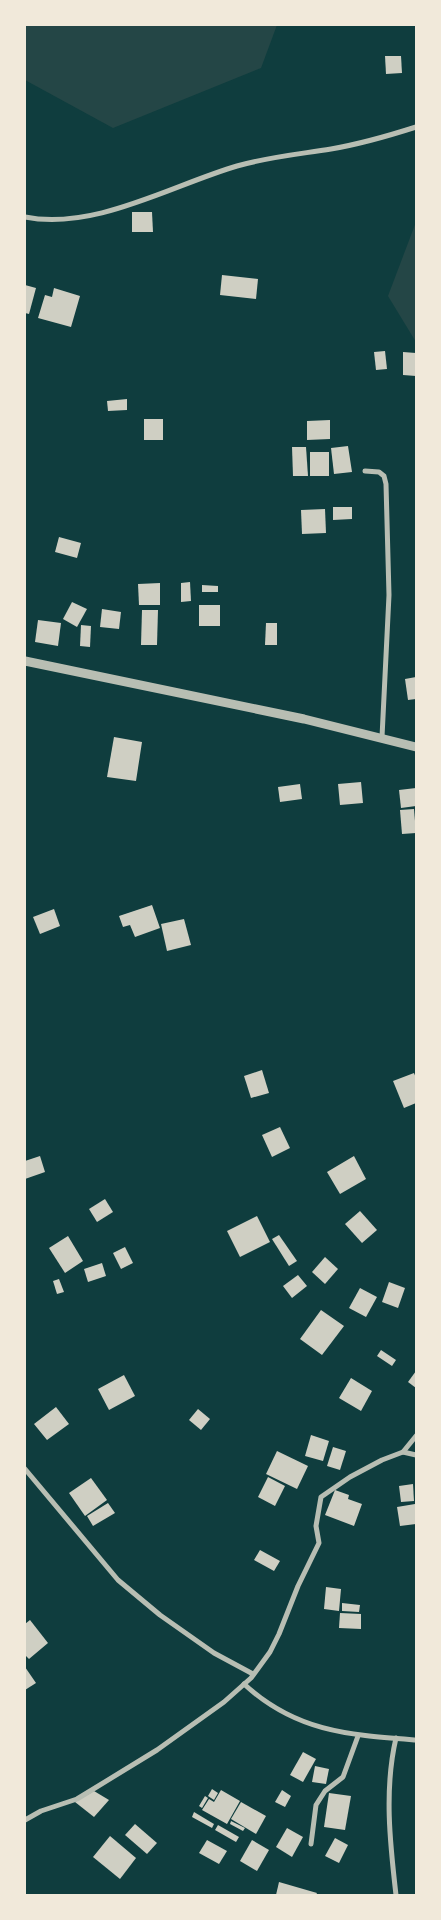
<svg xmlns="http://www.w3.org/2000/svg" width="441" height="1920" viewBox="0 0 441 1920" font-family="Signika,sans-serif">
<rect width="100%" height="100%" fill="#0f3d3e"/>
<g fill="#244646">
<polygon points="25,25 277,25 261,68 113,128 25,80"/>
<polygon points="416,222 416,342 388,296"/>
</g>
<g fill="#cfcfc3">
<polygon points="385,56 401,56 402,73 386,74"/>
<polygon points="132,212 152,212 153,232 132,232"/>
<polygon points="222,275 258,279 256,299 220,295"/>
<polygon points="25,285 36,288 29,314 25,313"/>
<polygon points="54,288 80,296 71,327 38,318 45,295 52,297"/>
<polygon points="385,351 387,369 376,370 374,352"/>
<polygon points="403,352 416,353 416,376 403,375"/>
<polygon points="127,399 127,410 108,411 107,401"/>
<rect x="144" y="419" width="19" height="21"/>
<polygon points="330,420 330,439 307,440 307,421"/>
<polygon points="348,446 352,472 334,474 331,448"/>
<polygon points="292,447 306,447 308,476 293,476"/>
<rect x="310" y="452" width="19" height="24"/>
<polygon points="333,507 352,507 352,519 333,520"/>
<polygon points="325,509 326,533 302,534 301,510"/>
<polygon points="59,537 81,543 77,558 55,552"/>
<polygon points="190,582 191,601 181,602 181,583"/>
<polygon points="160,583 160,605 139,605 138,584"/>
<polygon points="202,585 218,586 218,592 202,592"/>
<polygon points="72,602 87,609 77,627 63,619"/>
<rect x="199" y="605" width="21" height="21"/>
<polygon points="102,609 121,612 119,629 100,627"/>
<polygon points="142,610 158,610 157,645 141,645"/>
<polygon points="38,620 61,623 58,646 35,642"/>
<polygon points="266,623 277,623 277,645 265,645"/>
<polygon points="81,625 91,626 90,647 80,646"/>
<polygon points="416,677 416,699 408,700 405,679"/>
<polygon points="114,737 142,742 136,781 107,777"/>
<polygon points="361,782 363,803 340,805 338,784"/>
<polygon points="300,784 302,799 280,802 278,787"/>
<polygon points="416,788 416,806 401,808 399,790"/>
<polygon points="414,809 416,833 402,834 400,810"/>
<polygon points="152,905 160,928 135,937 130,925 123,927 119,916"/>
<polygon points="54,909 60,926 40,934 33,917"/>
<polygon points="184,919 191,945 167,951 161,924"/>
<polygon points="262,1070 269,1093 251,1098 244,1076"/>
<polygon points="414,1073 416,1078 416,1103 404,1108 393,1081"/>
<polygon points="280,1127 290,1148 272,1157 262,1135"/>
<polygon points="40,1156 45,1172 25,1179 25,1161"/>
<polygon points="354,1156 366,1179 340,1194 327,1172"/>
<polygon points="105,1199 113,1212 97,1222 89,1209"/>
<polygon points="360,1211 377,1230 362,1243 345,1224"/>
<polygon points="257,1216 270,1242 240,1257 227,1231"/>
<polygon points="279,1235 297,1261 289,1266 272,1239"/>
<polygon points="68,1236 83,1261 65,1273 49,1248"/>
<polygon points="125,1247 133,1263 121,1269 113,1253"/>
<polygon points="325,1257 338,1269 325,1284 312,1272"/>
<polygon points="102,1263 106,1276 88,1282 84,1269"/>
<polygon points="298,1275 307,1286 292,1298 283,1286"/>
<polygon points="59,1279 64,1292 57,1294 53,1281"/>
<polygon points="389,1282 405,1288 398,1308 382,1302"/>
<polygon points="360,1288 377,1297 366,1317 349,1308"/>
<polygon points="321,1310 344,1326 322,1355 300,1339"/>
<polygon points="381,1350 396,1360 392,1366 377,1356"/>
<polygon points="416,1371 416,1388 408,1382"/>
<polygon points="124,1375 135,1396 109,1410 98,1389"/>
<polygon points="351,1378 372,1391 361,1411 339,1398"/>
<polygon points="56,1407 69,1424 47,1440 34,1424"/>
<polygon points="198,1409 210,1419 201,1430 189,1420"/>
<polygon points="311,1435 329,1441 323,1461 305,1456"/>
<polygon points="333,1447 346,1451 340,1470 327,1466"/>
<polygon points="277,1451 308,1466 297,1489 266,1474"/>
<polygon points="268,1477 285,1486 275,1506 258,1497"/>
<polygon points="91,1478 107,1500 85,1516 69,1493"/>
<polygon points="413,1484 414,1501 401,1502 399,1486"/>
<polygon points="335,1490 349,1495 348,1499 362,1504 354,1526 325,1515"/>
<polygon points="108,1503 115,1513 93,1526 87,1516"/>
<polygon points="415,1504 416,1524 400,1526 397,1507"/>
<polygon points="260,1550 280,1561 274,1571 254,1560"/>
<polygon points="326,1587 341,1589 339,1611 324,1609"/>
<polygon points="342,1603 360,1605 359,1612 342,1611"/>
<polygon points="340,1613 361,1614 361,1629 339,1628"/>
<polygon points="30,1620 48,1643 29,1659 25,1655 25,1624"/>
<polygon points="25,1667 36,1683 25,1690"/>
<polygon points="303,1752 316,1759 303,1782 290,1775"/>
<polygon points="315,1766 329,1769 326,1784 312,1782"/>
<polygon points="212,1789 218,1793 214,1800 208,1796"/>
<polygon points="221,1790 240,1801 227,1824 202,1810 209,1799 214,1802"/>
<polygon points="282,1790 291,1796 285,1807 275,1802"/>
<polygon points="94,1791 109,1800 94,1817 75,1802"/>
<polygon points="329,1793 351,1796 345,1830 324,1827"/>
<polygon points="205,1796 208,1798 202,1808 199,1806"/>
<polygon points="241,1802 266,1816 256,1834 231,1819"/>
<polygon points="194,1812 214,1824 212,1828 192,1817"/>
<polygon points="231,1821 245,1828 243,1831 230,1824"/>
<polygon points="135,1824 157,1843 147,1854 125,1835"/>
<polygon points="218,1825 239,1837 236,1842 215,1830"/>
<polygon points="287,1828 303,1837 292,1857 276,1847"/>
<polygon points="110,1836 136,1858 120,1879 93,1857"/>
<polygon points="335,1838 348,1845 339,1863 325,1856"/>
<polygon points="207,1840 227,1851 219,1864 199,1853"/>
<polygon points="252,1840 269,1850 257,1871 240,1861"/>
<polygon points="279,1882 317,1893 316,1895 276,1895"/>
</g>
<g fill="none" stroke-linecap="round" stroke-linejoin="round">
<g stroke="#b8beb3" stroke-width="5">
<path d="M25,217c69,14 147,-32 212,-51 31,-9 63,-12 94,-17 29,-5 57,-13 85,-22"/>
<polyline points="365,471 379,472 384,476 386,484 389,595 382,737"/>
<polyline points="403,1452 416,1455"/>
<polyline points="25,1469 118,1580 160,1615 214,1653 253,1674"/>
<path d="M244,1684c52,48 105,51 172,56"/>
<path d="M396,1738c-12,51 -6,105 0,157"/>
<polyline points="25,1820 41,1811 77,1799 157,1750 224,1702 251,1678 270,1652 279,1634 298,1586 319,1543 316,1526 321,1497 350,1477 382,1460 403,1452 416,1436"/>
<polyline points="311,1844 316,1805 325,1791 343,1777 358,1736"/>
</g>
<polyline stroke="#b8beb3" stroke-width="9" points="25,661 304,719 416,747"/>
</g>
<rect width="441" height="1920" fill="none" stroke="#f1e9da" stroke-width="52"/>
</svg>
